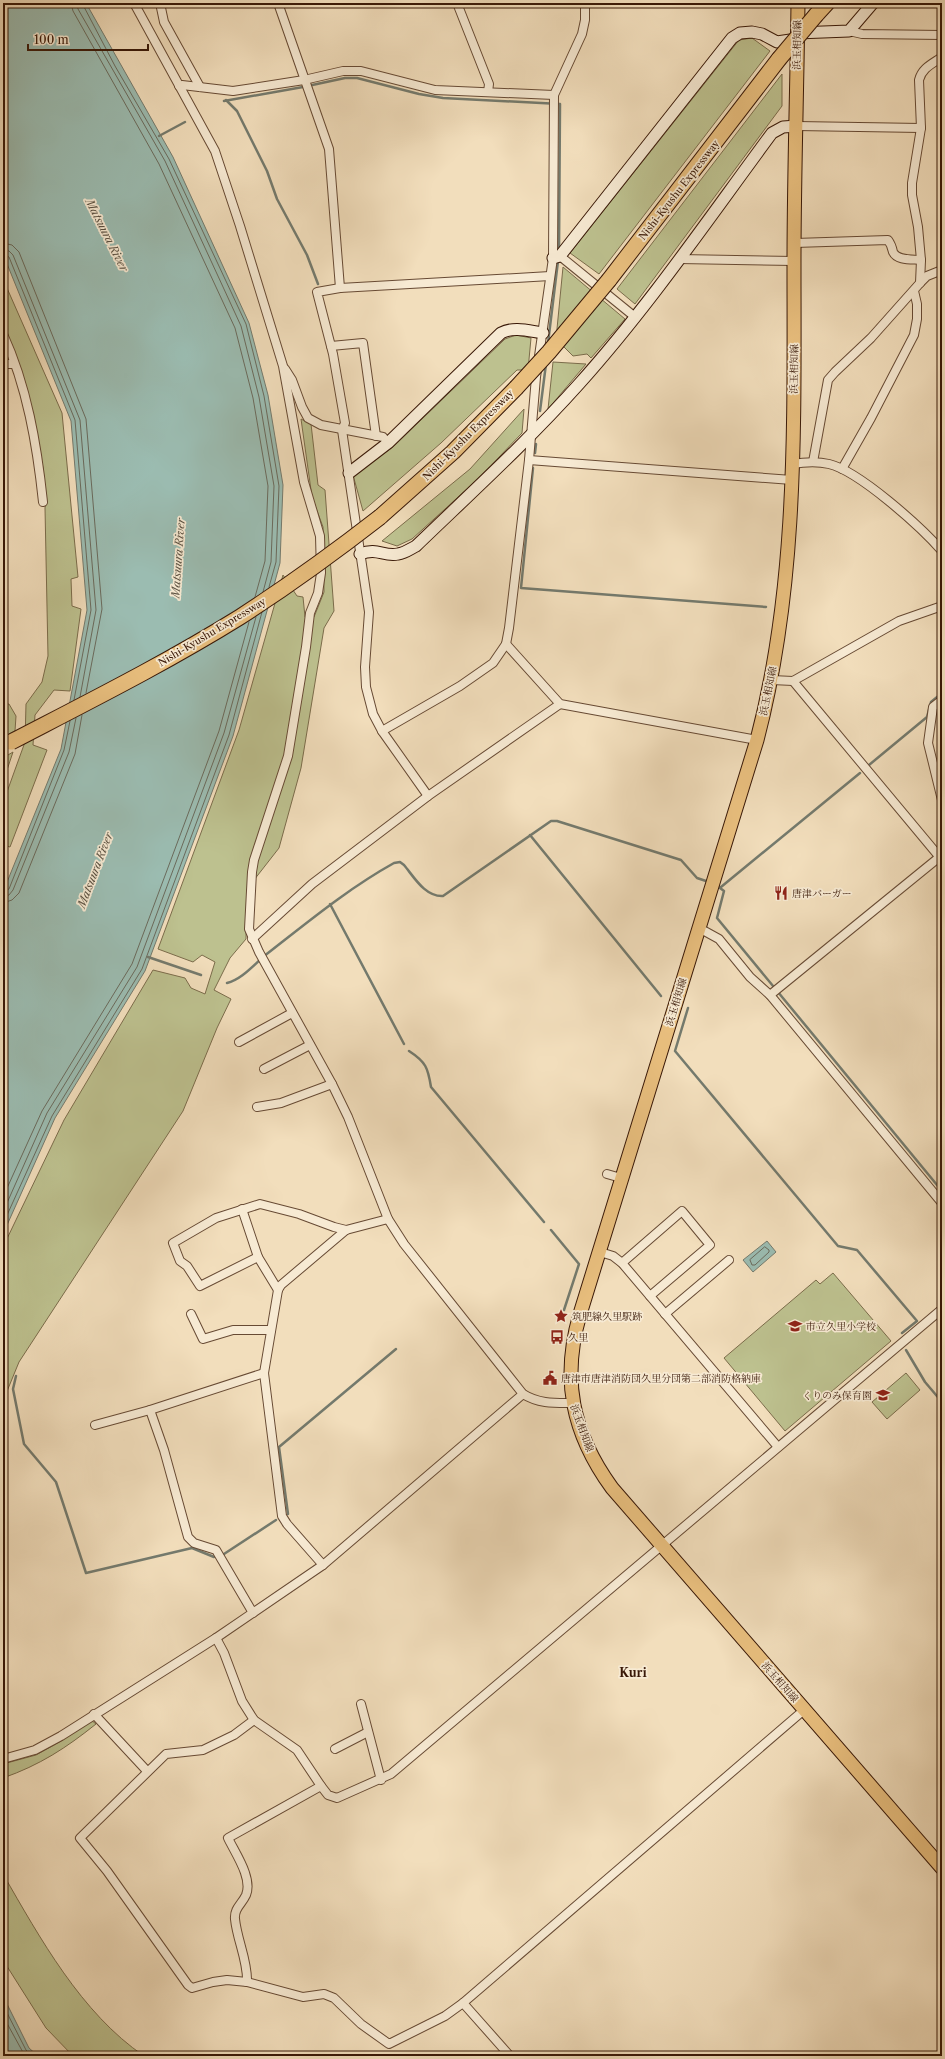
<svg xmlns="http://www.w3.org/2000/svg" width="945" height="2059" viewBox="0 0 945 2059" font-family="'Libre Caslon Text','Noto Serif JP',serif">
<rect width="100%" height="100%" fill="#f2debc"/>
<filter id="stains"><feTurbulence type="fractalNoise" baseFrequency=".005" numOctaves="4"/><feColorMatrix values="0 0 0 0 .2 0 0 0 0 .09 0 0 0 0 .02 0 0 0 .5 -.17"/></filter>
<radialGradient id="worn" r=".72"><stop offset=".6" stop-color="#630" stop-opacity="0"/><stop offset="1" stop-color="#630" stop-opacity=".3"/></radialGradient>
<g fill="#bdc18f" stroke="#7b6c4b">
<polygon points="752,38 770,51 599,274 570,253 739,40"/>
<polygon points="782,74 782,106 635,304 617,289"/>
<polygon points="563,267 625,319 591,358 587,354 573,356 556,339"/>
<polygon points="3,279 62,413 78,577 71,579 72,606 81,609 70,691 54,690 35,715 33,745 47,750 10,847 3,845 3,803 25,742 26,704 42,682 48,656 45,508 46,499 43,468 30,406 3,328"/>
<polygon points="516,335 531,338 528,370 517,370 441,443 363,511 353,475 393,447 505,339"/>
<polygon points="553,362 586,364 548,409"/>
<polygon points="524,409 522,433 478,479 412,539 397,546 382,541 470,469"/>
<polygon points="301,419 311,424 318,485 325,490 334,611 324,628 301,768 279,848 247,889 246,939 230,958 214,990 231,999 217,1028 183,1111 19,1362 3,1401 3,1247 64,1120 153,970 185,978 191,988 205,994 215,962 202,955 193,962 158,949 239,730 283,575 297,596 303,597 305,617 314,617 324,592 323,527 312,497"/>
<polygon points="3,704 9,704 16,716 15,731 3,737"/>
<polygon points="13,752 4,779 3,758"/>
<polygon points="833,1273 891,1341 785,1431 724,1358 816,1280 820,1284"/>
<polygon points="906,1373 920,1390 887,1419 872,1402"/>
<path d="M91,1720l5,4c-30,24 -56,41 -93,54v-14l33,-9 25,-14z"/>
<path d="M3,1874c37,64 78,139 141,182h-71l-27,-28 -43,-68z"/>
</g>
<g fill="#9bbcb1" stroke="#747a6d">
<polygon points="3,3 86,3 173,157 249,323 268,395 283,485 280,563 233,736 145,971 55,1118 3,1234 3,892 61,749 87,610 71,421 3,254"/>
<polygon points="767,1241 776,1252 753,1272 743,1260"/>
<polygon points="3,1996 29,2048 38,2056 3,2056"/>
</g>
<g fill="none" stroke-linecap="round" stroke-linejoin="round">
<g stroke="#6a6a5c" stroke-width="1">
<polyline points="71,3 73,11 159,164 235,328 253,398 268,486 265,561 255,597"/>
<polyline points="77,3 78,9 165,161 241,326 259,397 274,486 271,562 263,592"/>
<polyline points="82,3 115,66 169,159 246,324 264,396 279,486 276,562 269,587"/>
<polyline points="3,243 12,245 19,252 86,419 102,609 86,693"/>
<polyline points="3,249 9,251 13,255 80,420 96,610 80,697"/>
<polyline points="3,254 9,257 75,420 91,610 74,700"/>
<polyline points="3,892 9,889 64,750 70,721"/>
<polyline points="3,897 9,895 13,890 69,752 76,718"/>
<polyline points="3,903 12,900 19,893 75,754 82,715"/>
<polyline points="3,1197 42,1111 132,964 219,731 249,622"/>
<polyline points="3,1212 47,1113 137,967 224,733 256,617"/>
<polyline points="3,1224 52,1116 142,969 229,735 262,612"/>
<polygon points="765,1247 769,1250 769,1252 755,1265 752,1265 750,1260"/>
<polyline points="3,2005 26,2050 32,2056"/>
<polyline points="3,2016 25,2056"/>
</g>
<g stroke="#747a6d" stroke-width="2.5">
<polyline points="226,100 237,111 267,171 277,199 307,255 318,284"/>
<polyline points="224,101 303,87 345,78 357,78 419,94 443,98 560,104 559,252"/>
<polyline points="159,136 185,122"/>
<polyline points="942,296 942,315"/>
<polyline points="548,343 558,261"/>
<polyline points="540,411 546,364"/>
<polyline points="535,453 536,444"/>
<polyline points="533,468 521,588 766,607"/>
<polyline points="869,765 927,717 931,702 942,693"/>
<polyline points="530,835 661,996"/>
<polyline points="716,885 724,891 717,918 942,1191"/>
<polyline points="721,887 860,773"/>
<polyline points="330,904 404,1044"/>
<polyline points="148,957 201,975"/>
<path d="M227,983c16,-4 28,-20 41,-30 41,-32 81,-65 126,-90l6,-1 4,3c10,12 21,32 39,31l108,-75h6l124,39 16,18 12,4"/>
<polyline points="688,1008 675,1051 838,1246 857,1250 917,1321 902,1333"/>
<path d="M409,1051c17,11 19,17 22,36l113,135"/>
<polyline points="551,1230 579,1264 564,1310"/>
<polyline points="906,1350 925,1382 942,1402"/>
<polyline points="16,1376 13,1389 24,1444 56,1482 86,1573 192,1548 214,1557"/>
<polyline points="288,1514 279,1447 396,1349"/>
<polyline points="224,1554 276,1520"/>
</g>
<defs>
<g id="street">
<path d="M134,3l81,148 25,75 43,140 21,116 16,54 1,37 -3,20 -8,20 -4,34 -18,109 -34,104 -2,12 -3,57 10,23 73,132 16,33 40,102 16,25 119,150c16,10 32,9 50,9"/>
<polyline points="160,3 164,22 200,87"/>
<polyline points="278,3 329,149 340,288"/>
<polyline points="457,3 489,84 488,92"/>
<polyline points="941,3 942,7"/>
<polyline points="849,31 862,34 942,35"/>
<polyline points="179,86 182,85 233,91 304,80 343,71 361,71 435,90 554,95"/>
<polyline points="797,126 921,128"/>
<path d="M795,243l93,-3c3,4 4,7 5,12 4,9 20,7 28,8"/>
<polyline points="560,256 635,317"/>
<polyline points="679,259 794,261"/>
<path d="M920,283l1,-23 -3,-33 -6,-32v-12l9,-55 -2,-48c3,-12 13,-16 23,-23"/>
<path d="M3,334c24,52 34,111 40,168"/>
<polyline points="331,346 363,343 376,436"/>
<polyline points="3,364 14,364"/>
<polyline points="285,369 292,380 302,407 308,418 321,425 383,437 388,443"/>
<polyline points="529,460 792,480"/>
<polyline points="813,462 828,380 835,372 871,338 920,283 927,276 942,270"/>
<path d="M792,464c12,-2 25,-3 37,0 30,7 92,63 113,87"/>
<polyline points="842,469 871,418 914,335 917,319 917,304 914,291"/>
<polyline points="506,644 560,704 757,740"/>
<polyline points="772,680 793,681 899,621 942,606"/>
<polyline points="793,681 942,860"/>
<polyline points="942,700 933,707 928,743 942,800"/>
<polyline points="382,731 460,686 493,663 506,644 509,628 529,460 536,377 553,258 554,95 582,34 585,20 585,3"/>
<polyline points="428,796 382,731 373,714 366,687 365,667 369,612 342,430 345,423 333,354 317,292 340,288 550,276"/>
<polyline points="699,928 719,939 750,977 770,995 942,1203"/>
<polyline points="252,939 312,884 428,796 560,704"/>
<polyline points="770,995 942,855"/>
<polyline points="239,1042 292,1013"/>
<polyline points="264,1069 310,1045"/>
<polyline points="257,1107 281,1103 332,1084"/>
<polyline points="607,1174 621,1178"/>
<polyline points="242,1209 258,1257 278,1290"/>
<polyline points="600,1252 613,1256 622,1263 778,1447"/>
<polyline points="258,1257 200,1286 187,1266 180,1261 173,1243 216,1218 260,1204 299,1214 334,1227 346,1230"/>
<polyline points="622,1263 682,1211 710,1245 650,1296"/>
<polyline points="191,1314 203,1339 233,1330 271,1330"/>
<polyline points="665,1314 729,1260"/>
<polyline points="150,1410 164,1450 188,1537 194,1543 216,1550 253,1613"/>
<polyline points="95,1425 150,1410 264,1373"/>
<polyline points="323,1565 287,1524 282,1516 264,1373 278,1290 281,1285 346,1230 388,1219"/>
<polyline points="216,1638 224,1653 242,1701 254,1720 297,1750 321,1786 328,1795 337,1798 391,1774 942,1309"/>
<polyline points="361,1704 381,1780"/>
<polyline points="94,1714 147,1771"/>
<polyline points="254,1720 234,1735 203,1750 166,1754 80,1838 107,1871 188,1985 192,1988 213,1982 227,1980 247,1982 303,1997 324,1994 334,1998 361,2024 389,2044 445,2016 463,2003 804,1710"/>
<polyline points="335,1749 368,1732"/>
<polyline points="3,1759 35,1750 61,1736 216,1638 323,1565 523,1394"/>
<path d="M247,1982c1,-21 -10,-42 -12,-63 -1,-11 7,-15 11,-24 7,-17 -11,-42 -18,-57l93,-52"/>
<polyline points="463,2003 510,2056"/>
</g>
<g id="secondary">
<polyline points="797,33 849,31 873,3"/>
<polyline points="553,258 560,256 732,38 740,33 752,32 762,34 777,42 797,39"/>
<path d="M349,473l39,-30 113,-110c13,-7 28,-2 42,0"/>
<path d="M360,554c18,-7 23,3 38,0 7,-1 12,-5 18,-8 55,-53 112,-105 163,-162 70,-78 130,-166 193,-251l11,-6 14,-1"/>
</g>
<path id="primary" d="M798,3c-1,87 -4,174 -4,260 0,160 4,321 -37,477l-177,574c-19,65 -8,119 32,174l330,380"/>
<g id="highway">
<polyline points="816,15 827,3"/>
<polyline points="609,280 779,59"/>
<polyline points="380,517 453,452 516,388"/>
</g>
</defs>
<use href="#street" stroke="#674a34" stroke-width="10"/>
<use href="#secondary" stroke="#391807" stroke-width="13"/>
<use href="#primary" stroke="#391807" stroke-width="15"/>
<use href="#highway" stroke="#391807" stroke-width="17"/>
<use href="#street" stroke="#f7ead3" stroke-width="8"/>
<use href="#secondary" stroke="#f7ead3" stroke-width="11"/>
<use href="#primary" stroke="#e9bf7e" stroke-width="13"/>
<use href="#highway" stroke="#e9bf7e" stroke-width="15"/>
<defs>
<g id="highway-bridge">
<polyline points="779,59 816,15"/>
<polyline points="516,388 549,352 609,280"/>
<path d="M11,742c77,-40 155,-79 229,-125 48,-31 95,-65 140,-100"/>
</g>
</defs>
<use href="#highway-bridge" stroke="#391807" stroke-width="17" stroke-linecap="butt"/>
<use href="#highway-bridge" stroke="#e9bf7e" stroke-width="15"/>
</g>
<defs>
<symbol id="restaurant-bare" viewBox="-9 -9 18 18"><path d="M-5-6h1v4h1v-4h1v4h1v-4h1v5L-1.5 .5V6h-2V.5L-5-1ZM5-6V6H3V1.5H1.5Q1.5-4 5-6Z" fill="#8f2418" stroke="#f7ead3" stroke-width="2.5" paint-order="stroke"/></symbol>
<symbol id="sight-bare" viewBox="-9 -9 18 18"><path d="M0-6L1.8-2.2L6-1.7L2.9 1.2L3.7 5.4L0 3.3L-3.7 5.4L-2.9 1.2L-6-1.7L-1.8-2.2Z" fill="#8f2418" stroke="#f7ead3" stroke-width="2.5" paint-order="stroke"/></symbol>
<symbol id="school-bare" viewBox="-9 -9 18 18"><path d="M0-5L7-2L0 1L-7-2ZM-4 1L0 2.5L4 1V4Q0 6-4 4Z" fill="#8f2418" stroke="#f7ead3" stroke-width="2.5" paint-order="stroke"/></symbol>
<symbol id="bus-bare" viewBox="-9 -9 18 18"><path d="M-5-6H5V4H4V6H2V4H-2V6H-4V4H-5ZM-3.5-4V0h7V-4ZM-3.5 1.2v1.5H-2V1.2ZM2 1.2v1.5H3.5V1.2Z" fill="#8f2418" stroke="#f7ead3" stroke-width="2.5" paint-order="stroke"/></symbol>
<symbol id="civic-bare" viewBox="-9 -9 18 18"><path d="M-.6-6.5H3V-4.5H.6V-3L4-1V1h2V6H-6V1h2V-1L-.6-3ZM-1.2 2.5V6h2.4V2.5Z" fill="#8f2418" stroke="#f7ead3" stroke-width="2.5" paint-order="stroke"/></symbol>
</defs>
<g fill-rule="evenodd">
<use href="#restaurant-bare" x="771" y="883" width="20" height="20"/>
<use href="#sight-bare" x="551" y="1306" width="20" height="20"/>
<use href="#school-bare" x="785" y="1316" width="20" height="20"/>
<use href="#bus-bare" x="547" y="1327" width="20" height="20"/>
<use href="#civic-bare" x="540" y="1368" width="20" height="20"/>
<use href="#school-bare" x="873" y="1385" width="20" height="20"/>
</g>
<g text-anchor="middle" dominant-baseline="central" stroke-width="3.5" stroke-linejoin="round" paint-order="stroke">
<g font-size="10" fill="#391807" stroke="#f7ead3">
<text transform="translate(797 45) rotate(-89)">浜玉相知線</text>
<text transform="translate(679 190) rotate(-52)">Nishi-Kyushu Expressway</text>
<text transform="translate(794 369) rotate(-89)">浜玉相知線</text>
<text transform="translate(468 435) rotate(-45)">Nishi-Kyushu Expressway</text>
<text transform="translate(212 632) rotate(-31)">Nishi-Kyushu Expressway</text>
<text transform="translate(768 691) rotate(-78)">浜玉相知線</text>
<text transform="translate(676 1002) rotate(-73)">浜玉相知線</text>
<text transform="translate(582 1428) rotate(70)">浜玉相知線</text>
<text transform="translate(780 1682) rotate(49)">浜玉相知線</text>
</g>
<g font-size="10" fill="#391807" stroke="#f7ead3" text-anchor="start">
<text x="792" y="893">唐津バーガー</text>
<text x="572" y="1316">筑肥線久里駅跡</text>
<text x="806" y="1326">市立久里小学校</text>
<text x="568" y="1337">久里</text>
<text x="561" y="1378">唐津市唐津消防団久里分団第二部消防格納庫</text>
<text x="872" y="1395" text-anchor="end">くりのみ保育園</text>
</g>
<g font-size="11" font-style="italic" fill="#5b5142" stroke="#f7ead3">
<text transform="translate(107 235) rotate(63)">Matsuura River</text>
<text transform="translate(178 558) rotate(-86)">Matsuura River</text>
<text transform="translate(95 870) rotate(-69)">Matsuura River</text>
</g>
<g font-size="12" font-weight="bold" fill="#391807" stroke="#f7ead3">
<text x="633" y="1672">Kuri</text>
</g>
</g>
<rect width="945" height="2059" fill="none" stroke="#f2debc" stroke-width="16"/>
<rect x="4" y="4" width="937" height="2051" fill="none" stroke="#391807" stroke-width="2"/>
<rect x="8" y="8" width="929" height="2043" fill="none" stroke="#391807"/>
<path d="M28 44v6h120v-6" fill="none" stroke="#391807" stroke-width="2"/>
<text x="34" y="44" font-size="12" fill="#391807" stroke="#f7ead3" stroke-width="3" paint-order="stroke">100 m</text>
<rect width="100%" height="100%" filter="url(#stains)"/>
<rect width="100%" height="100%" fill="url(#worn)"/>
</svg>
